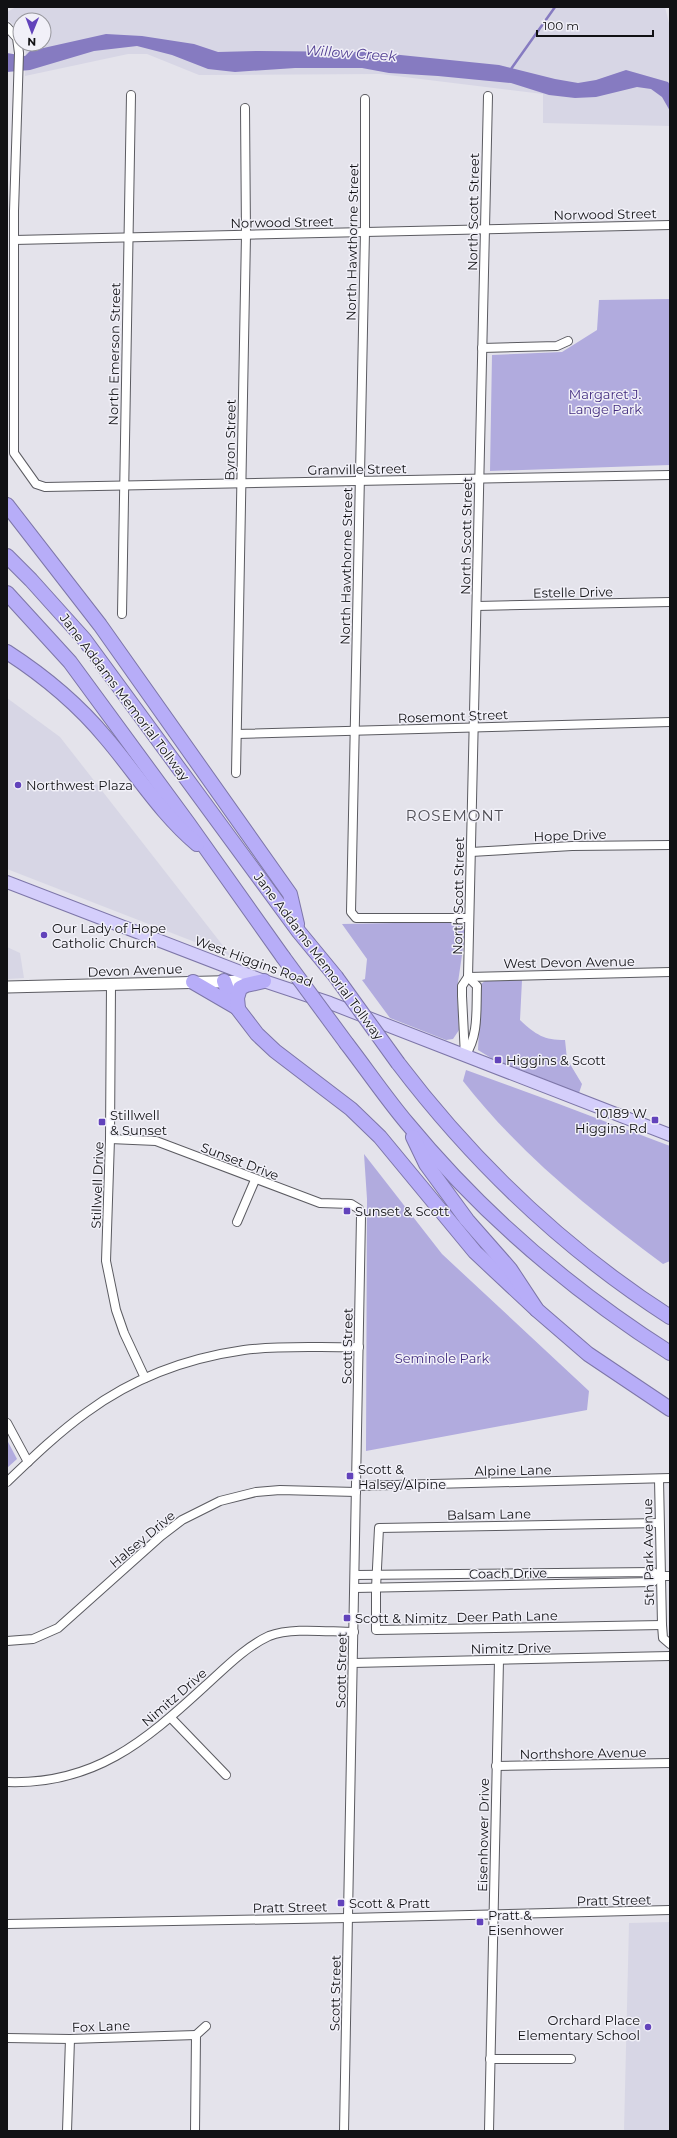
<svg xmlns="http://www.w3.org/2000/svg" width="677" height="2138" viewBox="0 0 677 2138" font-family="Montserrat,sans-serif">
<rect width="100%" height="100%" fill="#e4e3eb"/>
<g fill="#d7d6e5">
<polygon points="16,7 665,7 670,27 670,126 543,123 543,94 380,74 199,75 147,54 128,54 25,76 26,44 44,44 44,20 20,20 20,31 7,19 7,12"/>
<polygon points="7,698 60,737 231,956 7,869"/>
<polygon points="7,947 20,953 24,978 7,979"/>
<polygon points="670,1922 670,2131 624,2131 629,1923"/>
</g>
<g fill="#b1abde">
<polygon points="670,299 670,465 490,471 492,355 562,352 597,330 599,300"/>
<polygon points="447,922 461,922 466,928 457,989 459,1030 453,1039 446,1040 390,1018 362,980 365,979 367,959 342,924"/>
<path d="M522,980l-2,40c16,15 24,20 45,20l2,19 15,25 -3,9 -88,-35 -13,-8 3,-66 4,-3z"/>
<path d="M466,1070l85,31 119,45v115l-7,3c-73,-54 -144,-111 -200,-183z"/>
<polygon points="364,1154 442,1254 589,1391 587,1410 366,1451 367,1199"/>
<polygon points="7,1440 17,1459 7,1468"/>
</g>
<polygon fill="#867bc1" points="106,34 142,36 194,44 218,52 259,51 371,52 499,65 555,79 578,83 596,80 626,70 668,82 670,85 670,111 662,97 651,89 637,87 596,97 575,98 549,95 511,83 438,76 389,73 362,68 295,68 235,72 208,69 172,55 137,46 94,51 30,70 7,72 7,53 25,56 30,51"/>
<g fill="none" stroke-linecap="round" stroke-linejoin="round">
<polyline stroke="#867bc1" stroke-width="2.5" points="511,69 555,7"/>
<defs>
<g id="minor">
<polyline points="7,27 17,38 19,53 14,211 14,453 36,484 45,487 670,475"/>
<polyline points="365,99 365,232 351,912 356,918 469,918"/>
<polyline points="14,240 670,225"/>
<polyline points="482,348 557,346 568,341"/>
<polyline points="477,606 670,602"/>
<polyline points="122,614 131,95"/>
<polyline points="237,734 670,722"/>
<polyline points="236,773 246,235 245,108"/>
<polyline points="471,852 572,846 670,845"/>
<polyline points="468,977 670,972"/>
<polyline points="111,985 110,1139 106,1261 116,1310 124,1333 145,1378"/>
<polyline points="465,1056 462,996 462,986 468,977 488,96"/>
<path d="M465,1056c14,-21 11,-46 12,-70l-9,-9"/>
<polyline points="110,1139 156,1141 320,1203 351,1204 359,1209 361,1216 344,2131"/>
<polyline points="237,1222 255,1180"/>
<polyline points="7,1423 28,1462"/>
<polyline points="659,1479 662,1625 663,1638 670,1644"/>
<path d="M7,1482c25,-24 52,-50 80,-70 46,-34 101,-54 157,-62 37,-5 77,-2 115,-3"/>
<polyline points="356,1486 670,1478"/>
<polyline points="659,1523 379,1528 376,1588 376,1630 662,1625"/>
<polyline points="355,1575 653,1572 660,1576 670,1576"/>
<polyline points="355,1588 653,1582 660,1576"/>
<polyline points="7,1641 33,1639 58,1628 161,1536 182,1520 220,1501 256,1492 280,1490 356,1492"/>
<polyline points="353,1663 670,1656"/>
<polyline points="171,1718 226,1775"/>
<polyline points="496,1766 670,1763"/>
<path d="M7,1782c87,3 137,-40 198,-96 19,-17 40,-39 64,-50 23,-9 60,-4 85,-4"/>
<polyline points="7,1924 348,1918 670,1910"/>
<polyline points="7,2038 70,2039 196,2035"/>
<polyline points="490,2059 571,2059"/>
<polyline points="67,2131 70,2039"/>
<polyline points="195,2131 196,2035 206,2026"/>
<polyline points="489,2131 499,1660"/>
</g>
<polyline id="secondary" points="7,987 252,981"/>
<polyline id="primary" points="7,882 264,981 330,1003 670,1135"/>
<g id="motorway">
<polyline points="7,505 100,625 290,894 297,924"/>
<polyline points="7,556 31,580 84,639 299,932 336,977"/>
<polyline points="7,593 70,662 188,823 283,957"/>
<path d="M7,652c37,24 71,52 99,86 30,35 55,76 91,106"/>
<polyline points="224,981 231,1000 257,1034 275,1051 351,1109 380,1137 475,1252 537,1310"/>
<polyline points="193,982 236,1007"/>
<polyline points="238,1008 237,998 240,988 246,985 264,981"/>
<path d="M347,1044c20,26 39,54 60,79 75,91 164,167 263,230"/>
<path d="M398,1063c76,100 166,186 272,254"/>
<polyline points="413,1137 426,1164 467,1220 510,1269 537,1310 588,1354 670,1409"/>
</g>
</defs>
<use href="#minor" stroke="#5b5b61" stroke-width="10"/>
<use href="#secondary" stroke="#5b5b61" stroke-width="13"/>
<use href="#primary" stroke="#7d76a8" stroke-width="14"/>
<use href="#motorway" stroke="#7d76a8" stroke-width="16"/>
<use href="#minor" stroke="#fff" stroke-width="8"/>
<use href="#secondary" stroke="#fff" stroke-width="11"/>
<use href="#primary" stroke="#d4cefb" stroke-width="12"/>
<use href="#motorway" stroke="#b7adf8" stroke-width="14"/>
<defs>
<g id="motorway-bridge">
<polyline points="283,957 347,1044"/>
<polyline points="336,977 398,1063"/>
</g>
</defs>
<use href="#motorway-bridge" stroke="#7d76a8" stroke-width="16" stroke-linecap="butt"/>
<use href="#motorway-bridge" stroke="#b7adf8" stroke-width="14"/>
</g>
<g fill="#6243bb" stroke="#f1f0f8" stroke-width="1.5">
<circle cx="18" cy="785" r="4"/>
<circle cx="44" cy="935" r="4"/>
<rect x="494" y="1056" width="8" height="8" rx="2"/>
<rect x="651" y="1116" width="8" height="8" rx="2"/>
<rect x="98" y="1118" width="8" height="8" rx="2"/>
<rect x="343" y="1207" width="8" height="8" rx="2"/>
<rect x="346" y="1472" width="8" height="8" rx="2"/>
<rect x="343" y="1614" width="8" height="8" rx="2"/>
<rect x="337" y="1899" width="8" height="8" rx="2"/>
<rect x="476" y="1918" width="8" height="8" rx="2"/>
<circle cx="648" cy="2027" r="4"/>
</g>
<g text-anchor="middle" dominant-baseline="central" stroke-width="3" stroke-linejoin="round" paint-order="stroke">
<g font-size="13" fill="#111114" stroke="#f1f0f8">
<text transform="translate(473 212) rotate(-89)">North Scott Street</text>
<text transform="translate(605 214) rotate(-1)">Norwood Street</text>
<text transform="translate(282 222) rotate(-1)">Norwood Street</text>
<text transform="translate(352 242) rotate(-89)">North Hawthorne Street</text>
<text transform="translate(114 354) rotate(-89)">North Emerson Street</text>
<text transform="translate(230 440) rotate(-89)">Byron Street</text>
<text transform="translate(357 469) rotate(-1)">Granville Street</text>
<text transform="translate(466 536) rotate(-89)">North Scott Street</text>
<text transform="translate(346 566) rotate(-89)">North Hawthorne Street</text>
<text transform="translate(573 592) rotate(-1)">Estelle Drive</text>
<text transform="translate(125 697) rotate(53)">Jane Addams Memorial Tollway</text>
<text transform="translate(453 716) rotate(-2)">Rosemont Street</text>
<text transform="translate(570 835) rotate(-2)">Hope Drive</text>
<text transform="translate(458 896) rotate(-89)">North Scott Street</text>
<text transform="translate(319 956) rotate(53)">Jane Addams Memorial Tollway</text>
<text transform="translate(254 961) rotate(20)">West Higgins Road</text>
<text transform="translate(569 962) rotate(-1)">West Devon Avenue</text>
<text transform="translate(135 970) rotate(-2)">Devon Avenue</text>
<text transform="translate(240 1161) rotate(21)">Sunset Drive</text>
<text transform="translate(97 1185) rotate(-88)">Stillwell Drive</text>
<text transform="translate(347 1346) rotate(-89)">Scott Street</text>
<text transform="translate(513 1470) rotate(-1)">Alpine Lane</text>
<text transform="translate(489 1514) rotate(-1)">Balsam Lane</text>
<text transform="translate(142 1539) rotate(-40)">Halsey Drive</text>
<text transform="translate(648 1552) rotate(-91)">5th Park Avenue</text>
<text transform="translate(508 1573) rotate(-1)">Coach Drive</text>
<text transform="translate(507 1616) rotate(-1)">Deer Path Lane</text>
<text transform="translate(511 1648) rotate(-1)">Nimitz Drive</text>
<text transform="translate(341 1670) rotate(-89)">Scott Street</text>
<text transform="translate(174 1697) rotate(-41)">Nimitz Drive</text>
<text transform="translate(583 1753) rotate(-1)">Northshore Avenue</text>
<text transform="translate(483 1835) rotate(-89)">Eisenhower Drive</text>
<text transform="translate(614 1900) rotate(-1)">Pratt Street</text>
<text transform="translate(290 1907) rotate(-1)">Pratt Street</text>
<text transform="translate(335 1993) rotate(-89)">Scott Street</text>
<text transform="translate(101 2026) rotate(-2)">Fox Lane</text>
</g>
<g font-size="13" fill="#412b7f" stroke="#f1f0f8">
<text x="605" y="394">Margaret J.<tspan x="605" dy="15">Lange Park</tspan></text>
<text x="442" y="1358">Seminole Park</text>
</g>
<g font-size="13" fill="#111114" stroke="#f1f0f8" text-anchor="start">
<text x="26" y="785">Northwest Plaza</text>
<text x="52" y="928">Our Lady of Hope<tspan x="52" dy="15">Catholic Church</tspan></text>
<text x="506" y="1060">Higgins &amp; Scott</text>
<text x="647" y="1113" text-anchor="end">10189 W<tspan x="647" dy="15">Higgins Rd</tspan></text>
<text x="110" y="1115">Stillwell<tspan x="110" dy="15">&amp; Sunset</tspan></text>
<text x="355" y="1211">Sunset &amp; Scott</text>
<text x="358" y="1469">Scott &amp;<tspan x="358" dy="15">Halsey/Alpine</tspan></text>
<text x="355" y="1618">Scott &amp; Nimitz</text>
<text x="349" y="1903">Scott &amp; Pratt</text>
<text x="488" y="1915">Pratt &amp;<tspan x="488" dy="15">Eisenhower</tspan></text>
<text x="640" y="2020" text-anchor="end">Orchard Place<tspan x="640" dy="15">Elementary School</tspan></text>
</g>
<g font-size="14" font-style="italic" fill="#513e92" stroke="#f1f0f8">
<text transform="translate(351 53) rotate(4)">Willow Creek</text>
</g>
<g font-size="15" letter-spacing="1" fill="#4e4d54" stroke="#f1f0f8">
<text x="455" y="815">ROSEMONT</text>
</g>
</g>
<rect width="677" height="2138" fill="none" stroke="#111114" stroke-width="16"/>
<g transform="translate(32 32) rotate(181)"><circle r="19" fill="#f1f0f8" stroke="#97979d"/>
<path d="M0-3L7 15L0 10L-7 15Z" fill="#6243bb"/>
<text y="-6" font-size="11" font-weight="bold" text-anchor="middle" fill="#111114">N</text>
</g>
<path d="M537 30v6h116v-6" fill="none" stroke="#111114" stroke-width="2"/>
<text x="543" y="30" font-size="12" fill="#111114" stroke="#f1f0f8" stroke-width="3" paint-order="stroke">100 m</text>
</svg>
